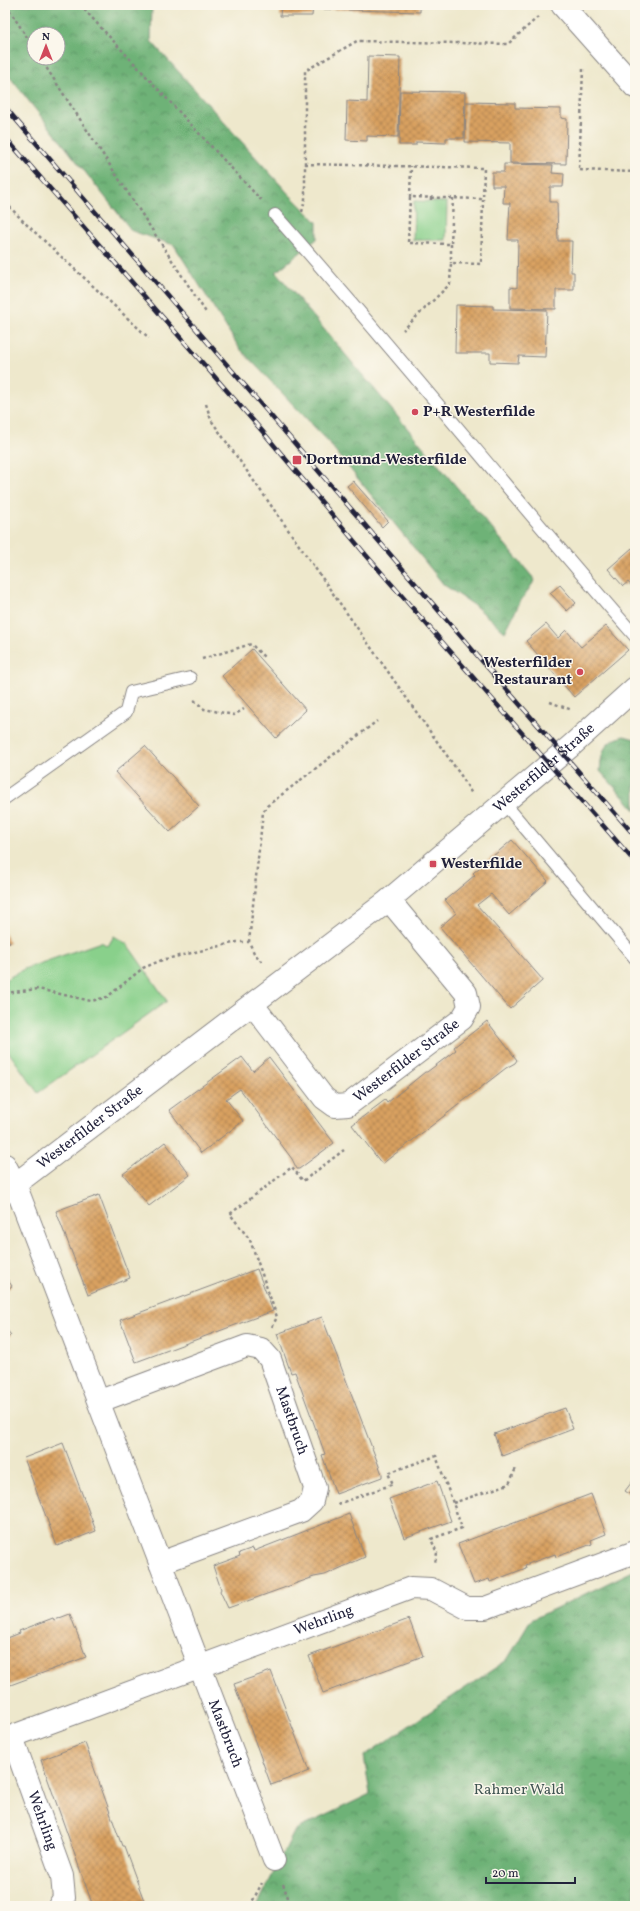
<svg xmlns="http://www.w3.org/2000/svg" width="640" height="1911" viewBox="0 0 640 1911" font-family="Vollkorn,serif">
<defs>
<pattern id="forest-crowns" width="20" height="18" patternUnits="userSpaceOnUse"><rect width="20" height="18" fill="#6eb277"/><path d="M2 6a3 3 0 1 1 6 0M12 15a3 3 0 1 1 6 0" fill="none" stroke="#5a9063"/></pattern>
<pattern id="building-cross-hatch" width="8" height="8" patternUnits="userSpaceOnUse"><rect width="8" height="8" fill="#d9a161"/><path d="M0 0l8 8M0 8l8-8" fill="none" stroke="#b08351"/></pattern>
</defs>
<rect width="100%" height="100%" fill="#fbf7ec"/>
<filter id="ink" filterUnits="userSpaceOnUse"><feTurbulence type="fractalNoise" baseFrequency=".025" numOctaves="2"/><feDisplacementMap in="SourceGraphic" scale="8" xChannelSelector="R" yChannelSelector="G"/><feConvolveMatrix kernelMatrix="1 2 1 2 8 2 1 2 1" color-interpolation-filters="sRGB"/></filter>
<filter id="wash" filterUnits="userSpaceOnUse"><feTurbulence type="fractalNoise" baseFrequency=".012" numOctaves="4" result="noise"/><feDisplacementMap in="SourceGraphic" scale="16" xChannelSelector="R" yChannelSelector="G"/><feGaussianBlur stdDeviation="0.9" result="paint"/><feColorMatrix in="noise" values="0 0 0 0 0 0 0 0 0 0 0 0 0 0 0 0 0 1.4 0 .05"/><feComposite in="paint" operator="in"/></filter>
<g filter="url(#wash)">
<rect width="100%" height="100%" fill="#eee8cc"/>
<g fill="url(#forest-crowns)" stroke="#486a59" fill-rule="evenodd">
<path d="M5,5h147l-1,36 135,150 31,31v17l-41,33 259,308 -15,22 -15,30 -31,-27 -30,-20 -119,-147 -85,-89 -66,-104 -42,-14 -127,-160zM34,34h24v24h-24z"/>
<path d="M624,736l11,3v71l-35,-39c2,-20 3,-29 24,-35z"/>
<polygon points="635,1570 635,1906 257,1906 295,1830 370,1794 364,1756 507,1660 531,1620"/>
</g>
<g fill="#89d08b" stroke="#567963">
<polygon points="414,201 447,202 446,240 413,240"/>
<polygon points="114,936 127,944 167,1001 38,1093 5,1047 5,980 24,969 101,942 108,946"/>
</g>
<g id="blocks">
<g fill="url(#building-cross-hatch)">
<polygon points="281,5 313,5 312,16 280,16"/>
<polygon points="319,5 420,5 420,12 319,9"/>
<polygon points="368,56 400,57 398,137 367,136 367,141 346,140 347,101 367,102"/>
<polygon points="400,91 465,92 464,138 446,138 446,143 416,142 416,145 399,145"/>
<polygon points="466,102 515,103 515,108 561,109 561,118 567,119 566,164 510,163 510,143 465,142"/>
<polygon points="504,164 553,165 552,173 564,174 563,187 550,187 550,202 557,202 558,241 572,241 571,272 574,272 574,290 556,290 556,309 510,308 510,287 517,288 518,240 508,240 510,203 503,203 504,186 492,186 492,172 504,172"/>
<polygon points="456,305 493,306 493,309 547,310 545,357 519,356 518,363 490,362 490,353 455,353"/>
<polygon points="353,481 388,521 382,527 347,486"/>
<polygon points="632,548 635,552 635,590 628,582 623,586 608,569"/>
<polygon points="560,585 576,603 567,611 550,593"/>
<polygon points="546,624 558,638 566,630 581,647 606,626 628,650 574,697 526,641"/>
<polygon points="252,649 306,710 276,738 222,676"/>
<polygon points="145,746 199,806 170,832 115,772"/>
<polygon points="512,840 548,881 509,915 491,894 477,905 542,979 542,981 510,1009 440,927 456,913 445,900 475,875 473,873"/>
<polygon points="5,933 10,943 5,945"/>
<polygon points="487,1021 517,1060 515,1063 506,1068 382,1164 352,1125 385,1100 387,1103 425,1072 427,1072 456,1050 454,1047"/>
<polygon points="242,1057 253,1071 269,1057 334,1143 299,1169 297,1169 292,1159 240,1089 226,1099 243,1121 201,1153 169,1110"/>
<polygon points="165,1142 190,1175 149,1206 123,1174"/>
<polygon points="99,1195 130,1278 88,1295 56,1211"/>
<polygon points="257,1269 273,1311 136,1362 120,1320"/>
<polygon points="5,1276 12,1286 5,1291"/>
<polygon points="322,1317 382,1474 382,1477 336,1494 322,1455 325,1454 295,1372 291,1373 277,1334"/>
<polygon points="5,1328 11,1335 5,1340"/>
<polygon points="565,1408 573,1429 502,1456 494,1434"/>
<polygon points="63,1443 96,1531 57,1546 24,1458"/>
<polygon points="635,1478 635,1498 625,1491"/>
<polygon points="437,1481 451,1521 404,1538 389,1499"/>
<polygon points="591,1494 606,1534 591,1540 592,1544 556,1557 555,1554 525,1565 526,1568 490,1582 489,1579 474,1584 458,1544"/>
<polygon points="349,1514 365,1557 325,1575 314,1577 228,1608 220,1591 221,1589 213,1566 240,1556 239,1553 253,1548 254,1551"/>
<polygon points="70,1614 86,1657 5,1687 5,1639 20,1633 19,1631 53,1618 54,1620"/>
<polygon points="409,1619 423,1656 323,1693 309,1656"/>
<polygon points="271,1671 309,1771 271,1785 234,1684"/>
<polygon points="85,1743 122,1846 124,1846 146,1906 93,1906 41,1760"/>
</g>
</g>
</g>
<g filter="url(#ink)">
<use href="#blocks" fill-opacity="0" stroke="#888584" stroke-width="1"/>
<g fill="none" stroke-linecap="round" stroke-linejoin="round">
<defs>
<g id="service">
<path d="M275,215c123,138 238,282 360,421"/>
<polyline points="5,798 126,712 131,692 190,678"/>
<polyline points="504,803 635,958"/>
</g>
<g id="minor">
<polyline points="562,5 635,87"/>
<path id="s1" d="M253,1005l71,93 11,8 13,-1 114,-86 7,-12 -3,-14 -77,-93"/>
<path id="s2" d="M5,1165l10,19c88,225 171,451 259,676"/>
<path id="s3" d="M100,1401l147,-55 14,3 9,10 45,129 -3,13 -11,10 -141,52"/>
<path id="s4" d="M12,1737l50,139 2,22 -5,8"/>
<path id="s5" d="M5,1739l406,-151 20,1 36,19h18l150,-56"/>
</g>
<g id="tertiary">
<path id="s6" d="M5,1192l384,-292 183,-155 63,-57"/>
</g>
</defs>
<use href="#service" stroke="#888584" stroke-width="14"/>
<use href="#minor" stroke="#888584" stroke-width="24"/>
<use href="#tertiary" stroke="#888584" stroke-width="24"/>
<g stroke="#888584" stroke-width="2.5" stroke-dasharray="3 3" stroke-linecap="butt">
<polyline points="6,5 34,48"/>
<polyline points="80,5 261,200"/>
<polyline points="40,58 207,314"/>
<polyline points="583,69 579,170 635,172"/>
<polyline points="305,164 484,168 481,264 451,263 450,284 403,330"/>
<polyline points="410,197 411,166"/>
<polyline points="431,197 431,202"/>
<polyline points="453,198 451,244 408,243 410,197 483,199"/>
<polyline points="5,202 25,223 149,338"/>
<polyline points="302,212 305,199 305,71 357,41 508,44 538,17"/>
<polyline points="451,244 451,263"/>
<polyline points="206,404 211,420 462,777 472,794"/>
<polyline points="202,659 251,644 264,657"/>
<polyline points="194,700 204,709 234,715 244,709"/>
<polyline points="550,702 572,710"/>
<polyline points="262,962 254,953 249,942 263,812 267,806 377,721"/>
<polyline points="5,993 38,989 91,1001 107,997 143,968 162,960 237,942 249,942"/>
<polyline points="272,1327 277,1317 250,1240 230,1214 292,1167 303,1181 344,1150"/>
<polyline points="453,1503 509,1484 516,1468"/>
<polyline points="338,1504 393,1484 388,1473 436,1456 462,1528 431,1539 437,1553 435,1563"/>
<polyline points="283,1884 291,1906"/>
<polyline points="250,1906 262,1883"/>
</g>
<use href="#service" stroke="#fff" stroke-width="12"/>
<use href="#minor" stroke="#fff" stroke-width="22"/>
<use href="#tertiary" stroke="#fff" stroke-width="22"/>
<defs>
<g id="rail">
<polyline points="5,107 501,683 635,836"/>
<polyline points="5,137 263,432 366,555 635,862"/>
</g>
</defs>
<use href="#rail" stroke="#22223b" stroke-width="4.5"/>
<use href="#rail" stroke="#fbf7ec" stroke-width="3" stroke-dasharray="9" stroke-linecap="butt"/>
</g>
</g>
<g fill="#d1495b" stroke="#fbf7ec" stroke-width="1.5">
<circle cx="415" cy="412" r="4"/>
<rect x="292" y="455" width="10" height="10" rx="2"/>
<circle cx="580" cy="672" r="4"/>
<rect x="429" y="860" width="8" height="8" rx="2"/>
</g>
<g text-anchor="middle" dominant-baseline="central" stroke-width="3" stroke-linejoin="round" paint-order="stroke">
<g font-size="15" font-weight="bold" fill="#22223b" stroke="#fbf7ec" text-anchor="start">
<text x="423" y="412">P+R Westerfilde</text>
<text x="306" y="460">Dortmund-Westerfilde</text>
<text x="572" y="663" text-anchor="end">Westerfilder<tspan x="572" dy="17">Restaurant</tspan></text>
<text x="441" y="864">Westerfilde</text>
</g>
<g font-size="15" fill="#22223b" stroke="#fbf7ec">
<text stroke="none"><textPath href="#s6" startOffset="686">Westerfilder Straße</textPath></text>
<text stroke="none"><textPath href="#s1" startOffset="217">Westerfilder Straße</textPath></text>
<text stroke="none"><textPath href="#s6" startOffset="107">Westerfilder Straße</textPath></text>
<text stroke="none"><textPath href="#s3" startOffset="250">Mastbruch</textPath></text>
<text stroke="none"><textPath href="#s5" startOffset="340">Wehrling</textPath></text>
<text stroke="none"><textPath href="#s2" startOffset="610">Mastbruch</textPath></text>
<text stroke="none"><textPath href="#s4" startOffset="89">Wehrling</textPath></text>
</g>
<g font-size="15" fill="#415653" stroke="#fbf7ec">
<text x="519" y="1790">Rahmer Wald</text>
</g>
</g>
<rect width="640" height="1911" fill="none" stroke="#fbf7ec" stroke-width="20"/>
<g transform="translate(46 46)"><circle r="19" fill="#fbf7ec" stroke="#a4a2a5"/>
<path d="M0-3L7 15L0 10L-7 15Z" fill="#d1495b"/>
<text y="-6" font-size="11" font-weight="bold" text-anchor="middle" fill="#22223b">N</text>
</g>
<path d="M486 1877v6h89v-6" fill="none" stroke="#22223b" stroke-width="2"/>
<text x="492" y="1877" font-size="12" fill="#22223b" stroke="#fbf7ec" stroke-width="3" paint-order="stroke">20 m</text>
</svg>
